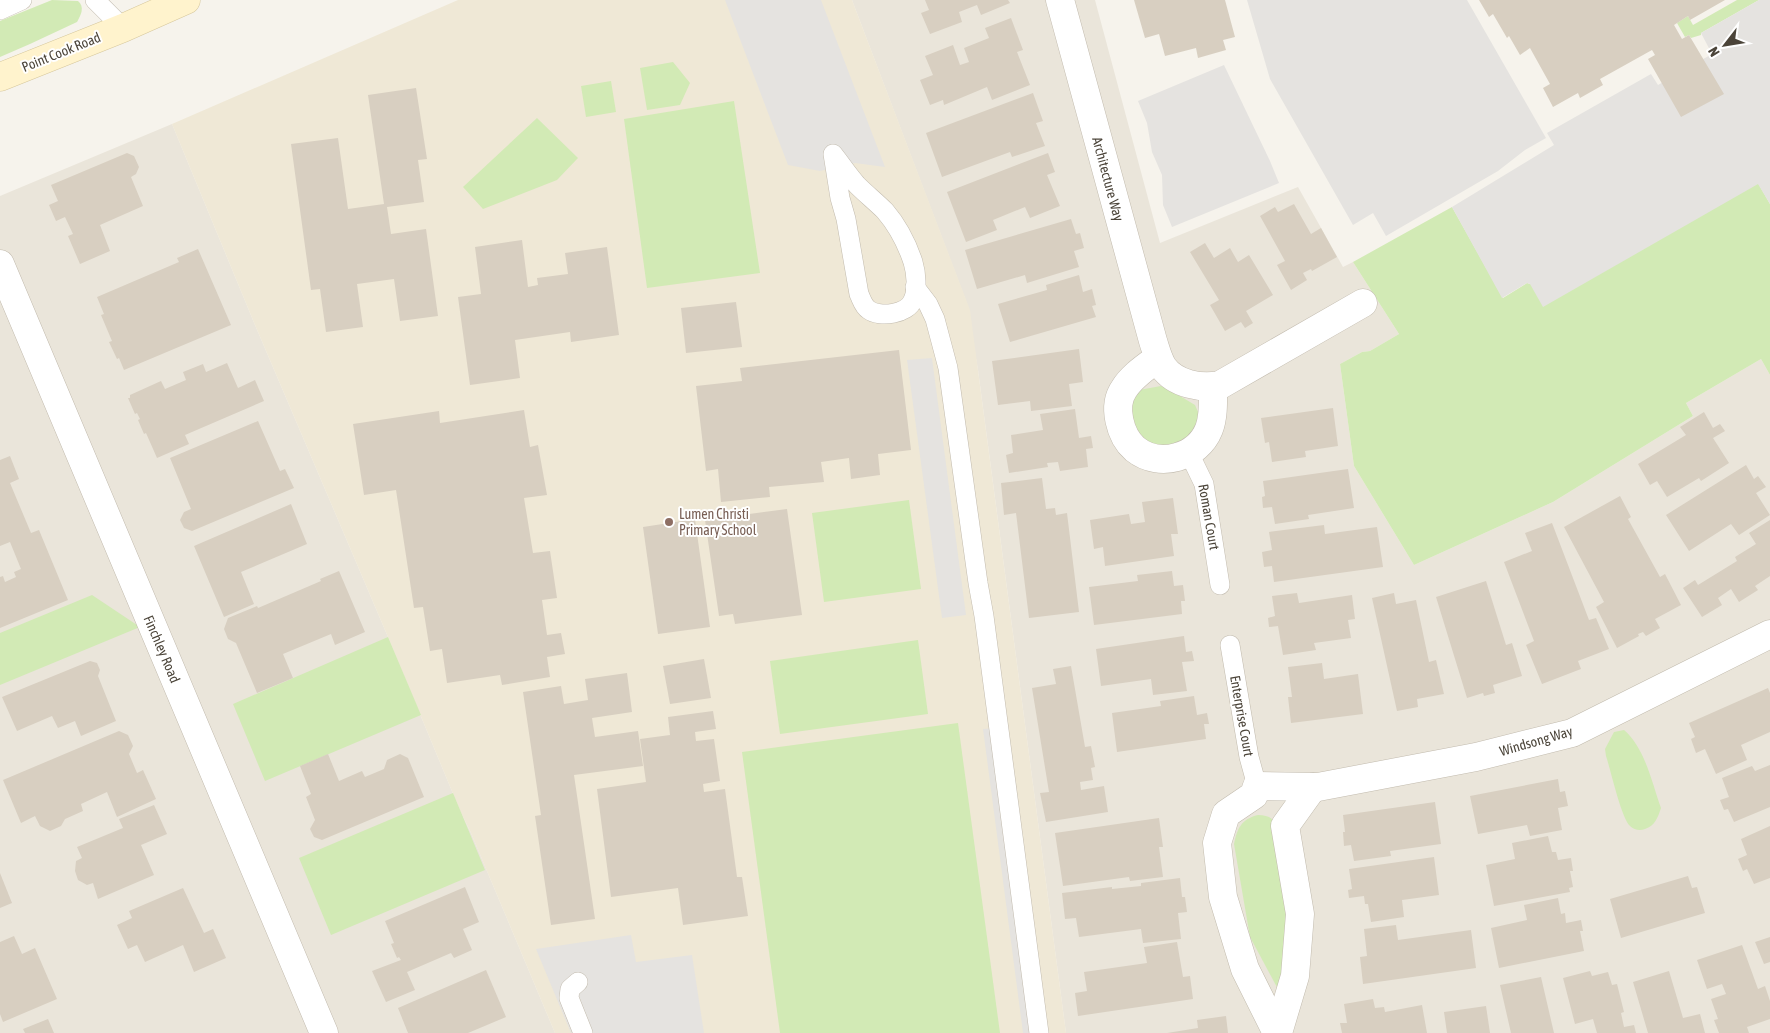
<svg xmlns="http://www.w3.org/2000/svg" width="1770" height="1033" viewBox="0 0 1770 1033" font-family="'Asap Condensed',sans-serif">
<rect width="100%" height="100%" fill="#f6f3ec"/>
<g fill="#eae5da">
<polygon points="852,0 1095,0 1160,243 1298,187 1343,267 1353,262 1399,334 1370,351 1362,352 1340,364 1354,466 1414,565 1553,502 1693,416 1686,403 1761,359 1770,375 1770,1033 1066,1033 978,370 966,301"/>
<polygon points="172,124 255,325 388,637 461,813 471,833 555,1033 0,1033 0,196"/>
</g>
<polygon fill="#efe8d6" points="458,0 852,0 970,310 1066,1033 555,1033 471,833 461,813 388,637 255,325 172,124"/>
<g fill="#d2eab5">
<path d="M52,0l26,1c7,6 3,14 -1,21l-47,22 -30,13v-36z"/>
<polygon points="1737,0 1759,0 1701,33 1701,35 1691,38 1689,35 1685,37 1677,23 1688,16 1693,25"/>
<polygon points="673,62 690,83 680,105 647,110 640,68"/>
<polygon points="611,81 616,112 586,117 581,86"/>
<polygon points="734,101 760,273 647,288 624,119"/>
<polygon points="1714,106 1770,204 1770,375 1761,359 1686,403 1693,416 1553,502 1414,565 1354,466 1340,364 1362,352 1370,351 1399,334 1353,262 1452,207 1503,298 1527,283 1530,284"/>
<polygon points="537,118 578,158 557,180 483,209 463,187"/>
<path d="M1161,386l4,1 30,18 4,9 -3,18c-10,5 -20,14 -32,14 -29,-1 -41,-35 -25,-56z"/>
<polygon points="909,500 921,589 824,602 812,513"/>
<polygon points="92,595 140,627 0,685 0,633"/>
<polygon points="388,637 421,715 265,781 233,704"/>
<polygon points="918,640 928,714 780,734 770,661"/>
<polygon points="958,723 1000,1033 780,1033 742,752"/>
<path d="M1624,730c21,18 28,53 37,78 -3,9 -6,18 -16,21 -5,2 -11,1 -15,-3 -9,-9 -19,-55 -24,-70l-1,-7 9,-17z"/>
<polygon points="453,793 485,870 331,935 299,858"/>
<path d="M1258,815c10,0 14,3 22,11l16,86 -17,79 -29,-54 -16,-93c3,-15 7,-25 24,-29z"/>
</g>
<g fill="#e5e3e0">
<polygon points="725,0 821,0 885,167 855,163 820,171 788,165"/>
<polygon points="1247,0 1467,0 1546,138 1525,150 1498,171 1386,236 1373,213 1353,225 1270,79"/>
<polygon points="1759,0 1770,0 1770,204 1758,184 1543,307 1530,284 1527,283 1502,298 1452,207 1554,145 1547,133 1651,74 1658,85 1712,54 1701,33"/>
<polygon points="1224,65 1270,161 1279,183 1172,227 1163,205 1162,175 1152,152 1147,123 1138,101"/>
<polygon points="932,358 966,615 942,618 907,360"/>
<polygon points="995,728 1036,1033 1023,1033 983,729"/>
<polygon points="631,935 636,962 692,955 704,1033 571,1033 536,949"/>
</g>
<g fill="#d8cfc1">
<polygon points="925,0 1008,0 1010,3 981,15 977,5 959,12 962,22 930,34 921,13 929,10"/>
<polygon points="1134,0 1225,0 1235,37 1223,40 1226,50 1198,58 1196,48 1165,56 1159,34 1145,38"/>
<polygon points="1479,0 1725,0 1690,20 1688,16 1674,25 1682,39 1689,35 1724,94 1681,117 1648,59 1655,55 1652,50 1600,79 1603,85 1580,98 1578,93 1553,107 1543,88 1550,84 1530,48 1520,55 1509,36 1507,38 1493,14 1489,17"/>
<polygon points="1011,18 1023,50 1017,52 1030,85 992,100 987,87 944,105 943,100 930,105 920,80 933,75 925,56 953,45 960,65 969,62 964,48 989,38 985,28"/>
<polygon points="416,88 427,159 418,160 424,202 387,207 391,234 426,229 438,316 400,321 394,279 357,284 363,327 326,332 320,289 311,290 291,144 338,138 348,209 384,204 368,95"/>
<polygon points="1033,93 1043,121 1036,123 1045,146 1012,157 1010,152 942,177 926,133"/>
<polygon points="127,153 134,156 139,167 136,174 131,177 143,206 100,225 110,251 80,264 68,236 73,234 65,217 56,221 49,205 58,201 51,185"/>
<polygon points="1048,153 1055,172 1047,175 1060,206 1030,218 1025,207 993,220 997,230 966,242 947,192"/>
<polygon points="1294,204 1311,234 1321,228 1337,257 1312,271 1311,269 1303,273 1307,280 1291,290 1277,265 1285,261 1260,216 1275,207 1278,212"/>
<polygon points="1071,219 1076,234 1080,233 1084,248 1074,251 1079,267 1027,283 1025,275 977,289 965,250"/>
<polygon points="522,240 528,287 538,285 537,278 568,274 565,253 607,247 619,335 571,342 570,332 515,340 520,378 470,385 458,297 481,294 475,247"/>
<polygon points="1205,243 1214,258 1230,248 1238,262 1249,255 1273,295 1246,311 1253,323 1245,328 1241,322 1225,331 1210,305 1219,300 1190,252"/>
<polygon points="198,249 231,325 124,370 119,358 117,359 109,342 112,341 101,315 104,314 97,297 179,262 177,258"/>
<polygon points="1079,275 1083,292 1092,289 1096,305 1092,306 1096,317 1010,342 998,304 1047,290 1046,285"/>
<polygon points="736,302 742,347 686,353 681,308"/>
<polygon points="1079,349 1083,382 1069,384 1072,406 1031,411 1030,401 998,405 992,361"/>
<polygon points="899,350 911,450 878,454 880,475 851,479 849,458 821,462 824,482 769,487 770,497 721,502 718,469 706,471 696,386 742,381 740,368"/>
<polygon points="227,363 238,388 255,380 264,401 185,435 189,444 157,458 146,433 144,434 138,420 140,419 137,413 135,414 128,398 130,398 130,395 161,381 165,389 186,380 183,372 203,364 206,372"/>
<polygon points="1333,408 1338,446 1305,451 1306,457 1272,462 1269,442 1265,443 1261,418"/>
<polygon points="1075,409 1079,438 1091,436 1093,448 1086,449 1088,467 1060,471 1058,462 1047,463 1048,467 1009,473 1006,455 1013,453 1011,435 1043,430 1040,414"/>
<polygon points="524,410 530,447 538,445 547,495 524,498 533,553 550,551 557,598 542,600 547,635 561,633 565,654 547,657 550,677 502,685 500,675 447,683 442,649 430,651 423,607 414,608 396,490 364,495 353,424 439,411 440,423"/>
<polygon points="1704,412 1713,428 1720,424 1725,431 1713,438 1729,463 1701,481 1699,478 1667,497 1657,481 1650,485 1638,464 1686,435 1680,427"/>
<polygon points="258,421 280,471 285,469 294,488 192,531 184,528 180,520 184,512 191,509 170,458"/>
<polygon points="10,456 19,479 10,483 31,533 39,530 68,600 0,628 0,577 3,576 5,582 16,577 14,572 21,569 10,542 0,546 0,460"/>
<polygon points="1746,465 1754,479 1758,476 1766,487 1756,493 1770,515 1739,535 1731,524 1689,551 1666,515"/>
<polygon points="1348,469 1354,508 1308,515 1309,519 1275,524 1272,507 1263,508 1262,497 1265,496 1263,481"/>
<polygon points="1042,478 1046,509 1055,508 1056,515 1067,513 1079,612 1029,618 1016,513 1004,515 1001,483"/>
<polygon points="1620,496 1631,517 1628,519 1660,577 1665,574 1681,605 1655,619 1660,628 1646,636 1643,632 1638,634 1639,636 1617,648 1596,607 1604,602 1564,527"/>
<polygon points="1173,498 1178,534 1171,534 1174,556 1105,566 1103,547 1094,549 1090,520 1129,514 1131,524 1145,522 1142,502"/>
<polygon points="291,504 307,544 241,572 254,604 224,617 194,546"/>
<polygon points="787,509 802,615 735,624 733,614 719,616 705,520"/>
<polygon points="695,519 710,627 658,634 643,527"/>
<polygon points="1770,520 1770,576 1755,586 1758,590 1739,602 1731,589 1718,598 1722,605 1702,617 1683,588 1695,580 1698,585 1737,561 1735,557 1756,544 1749,533"/>
<polygon points="1552,523 1589,620 1596,618 1609,649 1578,661 1581,669 1542,684 1526,645 1534,641 1504,562 1532,551 1525,533"/>
<polygon points="1324,525 1325,534 1377,527 1383,567 1274,582 1272,566 1264,567 1262,552 1272,550 1269,532"/>
<polygon points="339,571 365,632 335,645 331,634 283,654 293,678 257,693 236,643 228,639 224,629 228,618 257,606 258,608 321,581 320,579"/>
<polygon points="1172,571 1174,586 1183,585 1185,601 1181,601 1182,614 1094,625 1089,587 1138,581 1137,575"/>
<polygon points="1486,581 1506,645 1512,643 1522,676 1493,685 1495,693 1484,696 1483,693 1467,698 1436,597"/>
<polygon points="1297,593 1299,603 1352,595 1355,619 1348,620 1351,638 1314,643 1316,650 1283,655 1278,626 1269,627 1268,618 1275,616 1272,596"/>
<polygon points="1394,593 1396,604 1416,600 1429,662 1436,660 1444,694 1417,699 1418,707 1397,711 1372,598"/>
<polygon points="1184,636 1186,652 1192,651 1194,661 1182,662 1187,691 1153,695 1151,679 1101,686 1096,649"/>
<polygon points="704,659 711,698 670,704 663,666"/>
<polygon points="90,661 97,663 100,670 98,676 116,721 81,736 75,721 58,728 52,716 17,731 2,697"/>
<polygon points="1322,663 1324,679 1358,674 1363,714 1291,723 1288,697 1292,697 1288,667"/>
<polygon points="1071,666 1085,747 1091,746 1095,767 1091,768 1093,780 1080,782 1081,790 1104,786 1108,812 1046,822 1040,793 1049,792 1032,688 1056,684 1053,669"/>
<polygon points="627,673 632,712 592,718 595,737 638,731 643,766 574,775 595,919 551,925 535,816 541,815 523,692 561,686 564,704 588,700 585,679"/>
<polygon points="1768,688 1770,693 1770,732 1741,745 1747,760 1716,774 1705,749 1696,753 1691,739 1695,737 1689,723"/>
<polygon points="1194,696 1197,715 1207,713 1209,724 1204,724 1206,739 1117,752 1112,713 1161,706 1160,701"/>
<polygon points="713,711 716,729 695,732 696,741 714,739 720,781 703,784 704,792 725,789 737,877 742,877 748,916 683,925 678,888 611,897 597,789 646,782 640,739 670,735 668,717"/>
<polygon points="119,731 128,735 133,746 129,754 137,773 143,770 156,799 117,817 107,792 81,804 83,811 65,819 61,826 50,831 40,826 35,816 21,823 3,780"/>
<polygon points="328,754 339,781 362,771 365,777 384,769 387,760 400,754 408,758 424,797 322,840 314,837 310,829 315,820 306,797 311,794 300,766"/>
<polygon points="1770,765 1770,807 1734,822 1728,809 1724,810 1720,800 1729,797 1722,778 1752,766 1755,771"/>
<polygon points="1558,779 1560,792 1565,791 1568,806 1558,808 1562,830 1530,836 1527,825 1478,834 1470,796"/>
<polygon points="1435,802 1441,844 1390,851 1391,856 1354,861 1351,845 1344,846 1343,832 1345,832 1343,815"/>
<polygon points="154,805 167,834 141,845 154,875 98,899 93,883 87,885 78,880 75,871 76,861 82,858 77,847 123,828 119,819"/>
<polygon points="1159,818 1163,847 1159,847 1163,877 1130,881 1129,877 1063,886 1055,833"/>
<polygon points="1770,826 1770,878 1754,884 1747,869 1743,871 1738,859 1747,855 1741,839"/>
<polygon points="1548,836 1552,852 1556,852 1558,860 1571,858 1573,871 1570,871 1573,887 1569,888 1570,892 1494,906 1486,865 1515,859 1512,843"/>
<polygon points="1434,857 1439,895 1402,900 1404,917 1371,922 1368,904 1365,904 1364,896 1349,898 1348,890 1352,889 1349,869"/>
<polygon points="0,873 12,903 0,908"/>
<polygon points="1688,876 1692,888 1697,887 1705,913 1621,938 1610,899"/>
<polygon points="1180,878 1182,897 1185,897 1187,912 1178,913 1181,939 1143,943 1141,929 1079,937 1076,918 1065,919 1062,893 1112,887 1112,889 1141,886 1141,883"/>
<polygon points="465,887 479,922 463,929 472,950 454,958 451,953 407,972 415,990 386,1002 372,971 401,960 399,957 397,958 391,944 394,943 385,921"/>
<polygon points="183,888 204,933 213,929 226,958 194,972 183,945 145,962 137,945 128,949 117,925 132,918 129,911"/>
<polygon points="1558,898 1561,914 1565,913 1566,923 1581,920 1583,931 1580,931 1584,951 1499,968 1491,928 1527,920 1524,905"/>
<polygon points="1396,925 1398,940 1471,930 1476,968 1363,984 1360,957 1367,956 1364,929"/>
<polygon points="14,936 22,954 35,948 57,999 3,1022 0,1014 0,942"/>
<polygon points="1770,937 1770,962 1764,964 1755,942"/>
<polygon points="1177,942 1183,977 1190,976 1193,999 1078,1016 1075,993 1087,991 1084,972 1147,963 1144,947"/>
<polygon points="1742,945 1758,989 1765,986 1770,1001 1770,1019 1747,1027 1749,1033 1719,1033 1714,1020 1718,1019 1711,999 1726,994 1722,984 1707,989 1697,960"/>
<polygon points="486,970 506,1017 468,1033 408,1033 398,1008"/>
<polygon points="1590,971 1592,976 1608,972 1612,985 1617,984 1624,1012 1621,1013 1624,1027 1634,1025 1636,1033 1597,1033 1593,1019 1575,1024 1563,978"/>
<polygon points="1669,971 1683,1018 1700,1014 1705,1033 1648,1033 1633,982"/>
<polygon points="1541,977 1554,1033 1511,1033 1500,985"/>
<polygon points="1373,999 1375,1008 1384,1007 1385,1012 1422,1005 1427,1033 1342,1033 1340,1023 1347,1023 1344,1004"/>
<polygon points="1486,1006 1490,1033 1447,1033 1444,1012"/>
<polygon points="1226,1016 1228,1033 1167,1033 1198,1028 1197,1020"/>
<polygon points="48,1019 54,1033 25,1033 23,1029"/>
</g>
<g fill="none" stroke-linecap="round" stroke-linejoin="round">
<defs>
<g id="lane">
<polyline points="95,0 123,28"/>
<polyline points="0,10 22,0"/>
<path d="M833,154c8,10 15,21 24,31 9,9 19,17 28,26 12,14 22,33 28,51 3,10 5,28 0,38 -5,14 -33,18 -44,10 -6,-4 -7,-10 -10,-16l-13,-75 -6,-21z"/>
<polyline points="915,287 928,304 935,319 948,368 978,583 984,616 1039,1033"/>
<polyline points="1189,453 1204,484 1220,585"/>
<polyline points="1230,645 1249,757 1257,786"/>
<polyline points="578,982 570,989 569,998 583,1033"/>
</g>
<g id="street">
<path d="M1060,0l93,341c3,9 5,18 10,26 12,17 38,22 57,18l143,-82"/>
<polyline points="0,264 324,1033"/>
<path d="M1158,358c-12,9 -26,18 -34,31 -12,17 -4,47 11,60 25,20 63,8 74,-20 5,-13 4,-29 4,-42"/>
<polyline points="1277,1033 1245,969 1223,897 1217,843 1226,814 1254,795 1257,786 1318,787 1476,757 1572,733 1770,634"/>
<polyline points="1278,1033 1295,976 1300,914 1285,826 1313,787"/>
</g>
<polyline id="secondary" points="0,77 123,28 186,0"/>
</defs>
<use href="#lane" stroke="#c2bbae" stroke-width="20"/>
<use href="#street" stroke="#c2bbae" stroke-width="29"/>
<use href="#secondary" stroke="#d6c79b" stroke-width="29"/>
<use href="#lane" stroke="#fff" stroke-width="19"/>
<use href="#street" stroke="#fff" stroke-width="28"/>
<use href="#secondary" stroke="#fff3cd" stroke-width="28"/>
</g>
<circle fill="#8d6e63" stroke="#fff" stroke-width="2" cx="669" cy="522" r="5"/>
<g text-anchor="middle" dominant-baseline="central" stroke-width="4" stroke-linejoin="round" paint-order="stroke">
<g font-size="14" fill="#4b4439" stroke="#fff">
<text transform="translate(61 52) rotate(-22)">Point Cook Road</text>
<text transform="translate(1108 179) rotate(75)">Architecture Way</text>
<text transform="translate(1209 517) rotate(80)">Roman Court</text>
<text transform="translate(162 649) rotate(67)">Finchley Road</text>
<text transform="translate(1242 716) rotate(80)">Enterprise Court</text>
<text transform="translate(1536 741) rotate(-16)">Windsong Way</text>
</g>
<g font-size="14" fill="#785e54" stroke="#fff" text-anchor="start">
<text x="679" y="514">Lumen Christi<tspan x="679" dy="16">Primary School</tspan></text>
</g>
</g>
<g transform="translate(1725 45) rotate(239)" stroke="#ffffff" stroke-width="4" paint-order="stroke">
<path d="M0-4L9 19L0 12L-9 19Z" fill="#4b4439"/>
<text y="-8" font-size="14" font-weight="bold" text-anchor="middle" fill="#4b4439">N</text>
</g>
</svg>
